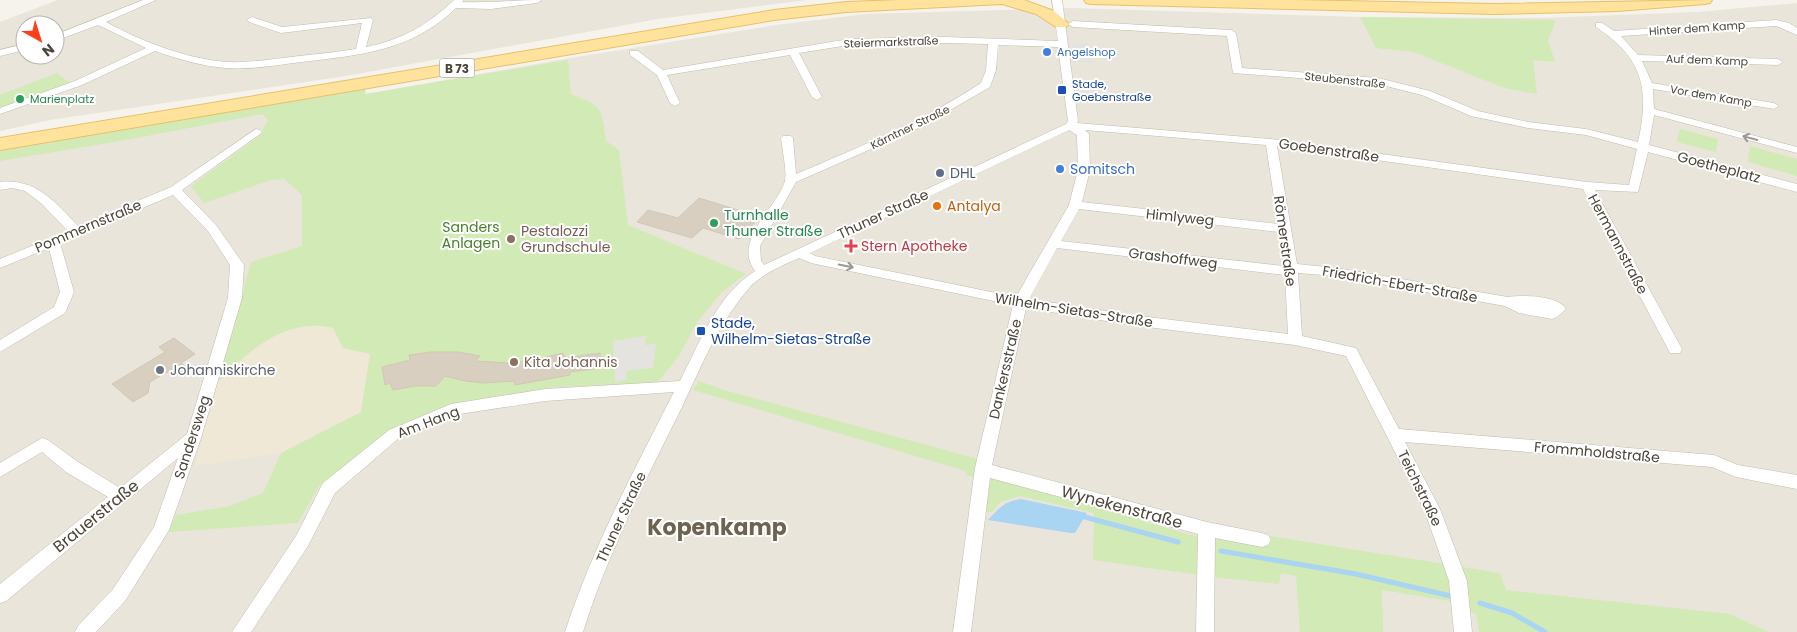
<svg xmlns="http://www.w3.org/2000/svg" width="1797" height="632" viewBox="0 0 1797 632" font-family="Poppins,sans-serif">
<rect width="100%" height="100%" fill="#f6f3ec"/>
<g fill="#eae5da" fill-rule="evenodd">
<path d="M58,0h749l-149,19 -312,57 -296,44 -50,11v-109zM25,25h30v30h-30z"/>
<polygon points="1797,3 1797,632 0,632 0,155 112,139 570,58 776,25 866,14 1070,8 1360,17 1542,18 1697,12"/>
</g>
<polygon fill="#efe8d6" points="317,324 333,328 343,348 370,354 361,412 281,453 195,466 218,382 242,357 269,338 295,327"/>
<g fill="#d2eab5">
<polygon points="1360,17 1556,20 1548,40 1555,62 1533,60 1537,94 1504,88 1414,52 1376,48"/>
<path d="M568,60l3,34c33,13 30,14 35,47l13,9 9,75 118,49 -24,18 -24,29 -19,35 -22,27 -103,4 -103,18 -60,24 -72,57 -21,37 -130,9 8,-17 54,-9 33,-13 18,-40 80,-41 9,-58 -27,-6 -10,-20c-47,-11 -84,22 -115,54l33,-120 51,-16v-51l-18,-16 -13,1 -67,23 -13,-17 68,-50 9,-16 -6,-6 -136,26 -126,21v-13l366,-61 -1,7z"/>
<polygon points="57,73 71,84 0,109 0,95"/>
<polygon points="1680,129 1718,139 1716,152 1677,142"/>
<polygon points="1750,146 1797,159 1797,176 1748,162"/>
<polygon points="699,381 724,390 978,459 1004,480 1191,535 1260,546 1263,535 1500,573 1506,590 1730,614 1768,632 1479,632 1476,614 1449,601 1382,590 1383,632 1300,632 1296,576 1281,573 1279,584 1213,577 1093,560 1094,513 1020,496 1000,502 992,512 984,512 988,480 966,475 966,471 693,390"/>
</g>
<g fill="#e5e3e0">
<polygon points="1073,43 1091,44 1093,63 1075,62"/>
<polygon points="646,336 644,345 656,344 653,368 626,371 626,380 615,382 613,341"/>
</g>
<path fill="#a9d4f2" d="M1021,499l66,14 -12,20h-4l-83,-13c11,-12 17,-19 33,-21z"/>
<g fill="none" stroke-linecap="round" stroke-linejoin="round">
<g stroke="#a9d4f2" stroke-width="5">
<polyline points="1081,516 1178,542"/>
<polyline points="1221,551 1356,574 1455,597"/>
<polyline points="1480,603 1512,613 1545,632"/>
</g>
</g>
<g fill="#d8cfc1" stroke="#d3c7b4">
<polygon points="699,198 760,217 739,239 703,228 692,238 637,222 648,210 678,218"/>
<polygon points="174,338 195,354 181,363 188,368 174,377 167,372 150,382 148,393 133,402 112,384 165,352 159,347"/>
<polygon points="431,352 458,352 480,356 475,361 509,363 533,360 563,353 566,358 600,353 601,368 570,372 570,375 515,385 514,381 484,383 465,381 445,376 436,386 415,386 393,390 390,383 385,385 382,367 410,360 409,355"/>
</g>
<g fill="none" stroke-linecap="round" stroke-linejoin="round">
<defs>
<g id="minor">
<path d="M143,0h13l-50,22c37,20 78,36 120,40 24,1 48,-3 73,-6 19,-2 38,-4 57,-7l6,-26 -81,10 -32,-11 -2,-2 5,-3 30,10 89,-9 2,2 -7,27c35,-7 62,-22 88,-47h10l-2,2c27,1 53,-2 80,-2l-5,3 -46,6 -35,-1c-44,43 -96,47 -154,54 -26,3 -51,8 -76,6 -25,-2 -48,-9 -71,-17l-73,34 -82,29v-6l75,-27 71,-33 -48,-23 -43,16v-6z"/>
<path d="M1052,0h10l16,121 -1,2 194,16 316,43 42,3 8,-36 -51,-14 -58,-7 -57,-12 -49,-21 -44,-11 -145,-11 -6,-37 -154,-9 -5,-3 5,-3 158,9 5,3 6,35 136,10 52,13 48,20 50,11 58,7 52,13c12,-53 5,-84 -42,-115v-4h6l12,8 162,-11 13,3 8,5v7l-21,-9 -155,10 17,19 140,4 5,3 -5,3 -136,-4 10,22 122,20 5,3 -5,3 -121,-20 1,20 143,38v6l-143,-38 -5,30 148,39v8l-149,-40 -10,40 -43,-2 87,159 -2,4h-10l-2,-4 -85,-160 -306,-43 20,118 39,4 172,29c15,-2 49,-2 58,12l-9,8 -5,2 -33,-6 -14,-7 -169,-30 -38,-3 4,63 54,12 43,81 315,26 24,10 59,10v14l-61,-12 -24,-10 -307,-25 35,67 27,72 5,51h-18l-5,-51 -25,-72 -78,-153 -51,-11 -164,-20 -105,-17 -34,157 215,57 55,11 6,2 3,5 -3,5 -6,2 -47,-9 -1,94h-18l2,-98 -208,-56 -19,154h-18l22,-164 38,-163 -202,-42 -12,-5c-16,7 -37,16 -49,29 -31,35 -49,80 -69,122 -36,72 -74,146 -98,223h-18c27,-83 69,-162 109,-240l-129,9 -92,14 -54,23 -64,55 -27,53 -57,86h-19l64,-96 27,-53 66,-53 62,-26 94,-15 135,-8c20,-39 37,-86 75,-110 -23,-30 21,-62 30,-90 2,-9 -3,-33 -4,-43l2,-2h8l2,2 3,36c64,-27 127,-53 185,-91l5,-13 2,-26 -43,-1 -96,2 -50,8 23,44 -5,3 -5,-3 -22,-42 -123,20 13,28 -5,3 -5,-3 -13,-28 -27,-20v-4h8l25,19 186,-31 96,-2 113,4zM998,45l60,2 10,74 -2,3 -302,141 -3,-4 -1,-15 36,-64 123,-54 71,-41 6,-17zM1069,130l8,5 1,35 -9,35 -53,92 -201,-41 -5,-3zM1085,130l181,15 12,79 -196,-22 8,-32 -1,-36zM1079,209l200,23 5,34 -223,-25zM1057,248l228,27 3,59 -157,-19 -102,-16z"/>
<polygon points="25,44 25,50 0,56 0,50"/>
<path d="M256,129l4,1 2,2 -2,2 -78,56 34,35 28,40 -2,33 -41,140 -32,92 -44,71 -29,31h-21l3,-6 35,-37 41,-62 24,-69 -172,143 -6,2v-19l108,-87 -42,-25 -24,-20 -42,25v-14l42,-25 6,2 30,22 42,26 67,-54 41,-136 2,-33 -22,-34 -35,-36 -113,48 14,49 -9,21 -65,39v-12l54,-33 6,-15 -11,-44 -49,20v-9l68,-28 -26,-27 -17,-13 -13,-3 -12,2v-8c36,-4 55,20 78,44l93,-39z"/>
</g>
<g id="primary">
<polygon points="901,0 1024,0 1054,11 1069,24 1066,27 1056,27 1036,14 1002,4 846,12 774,20 0,150 0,138 774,10 846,2"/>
<polygon points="1084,0 1293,0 1494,4 1712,0 1710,3 1705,4 1618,11 1494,14 1091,4 1086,3"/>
</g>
</defs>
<use href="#minor" stroke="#c2bbae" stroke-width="1"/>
<use href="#primary" stroke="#e6c16a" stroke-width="2"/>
<use href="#minor" fill="#fff" fill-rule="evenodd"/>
<use href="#primary" fill="#ffe39c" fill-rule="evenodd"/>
</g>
<defs><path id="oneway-shaft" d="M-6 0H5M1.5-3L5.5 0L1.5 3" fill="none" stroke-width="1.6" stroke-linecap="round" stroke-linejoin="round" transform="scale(1.25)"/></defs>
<g stroke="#9c9892">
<use href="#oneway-shaft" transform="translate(1750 138) rotate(-165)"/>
<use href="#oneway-shaft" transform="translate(846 266) rotate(12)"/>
</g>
<g fill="#3f7fe0" stroke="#fff" stroke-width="2">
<circle cx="1047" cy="52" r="5"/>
<circle cx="1060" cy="169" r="5"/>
</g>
<g fill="#1a4fb4" stroke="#fff" stroke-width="2">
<rect x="1057" y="85" width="10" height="10" rx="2.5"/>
<rect x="696" y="326" width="10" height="10" rx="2.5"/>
</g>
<g fill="#2e9e5b" stroke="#fff" stroke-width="2">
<circle cx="20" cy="99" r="5"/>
<circle cx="714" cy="223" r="5"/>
</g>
<circle fill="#5c6f8a" stroke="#fff" stroke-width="2" cx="940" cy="173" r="5"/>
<circle fill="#e8710a" stroke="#fff" stroke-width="2" cx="937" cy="206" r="5"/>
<g fill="#8d6e63" stroke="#fff" stroke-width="2">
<circle cx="511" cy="239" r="5"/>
<circle cx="514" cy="362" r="5"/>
</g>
<path fill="#e0444e" stroke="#fff" stroke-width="2" d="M848.5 238.5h5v5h5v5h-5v5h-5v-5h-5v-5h5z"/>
<circle fill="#6b7280" stroke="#fff" stroke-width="2" cx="160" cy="370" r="5"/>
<g text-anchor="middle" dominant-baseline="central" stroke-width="4" stroke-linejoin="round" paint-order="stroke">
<g font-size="11" fill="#4b4439" stroke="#fff">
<text transform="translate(1697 28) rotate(-4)">Hinter dem Kamp</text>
<text transform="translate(891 42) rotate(-2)">Steiermarkstraße</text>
<text transform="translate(1707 60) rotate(2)">Auf dem Kamp</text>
<text transform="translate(1345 80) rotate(6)">Steubenstraße</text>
<text transform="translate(1711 96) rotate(10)">Vor dem Kamp</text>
<text transform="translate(910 127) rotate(-26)">Kärntner Straße</text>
</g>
<g font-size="11" fill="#366cbe" stroke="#fff" text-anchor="start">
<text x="1057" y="52">Angelshop</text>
</g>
<g font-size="11" fill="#164399" stroke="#fff" text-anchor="start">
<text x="1072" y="84">Stade,<tspan x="1072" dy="13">Goebenstraße</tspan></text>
</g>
<g font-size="11" fill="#27864d" stroke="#fff" text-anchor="start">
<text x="30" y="99">Marienplatz</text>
</g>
<rect fill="#fff" stroke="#817c74" stroke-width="1" x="439.5" y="58.5" width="35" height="19" rx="4"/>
<g font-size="12" font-weight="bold" fill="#4b4439">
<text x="457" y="68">B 73</text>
</g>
<g font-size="14" fill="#4b4439" stroke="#fff">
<text transform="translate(1329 150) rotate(8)">Goebenstraße</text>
<text transform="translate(1719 167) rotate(15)">Goetheplatz</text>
<text transform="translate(883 214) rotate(-25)">Thuner Straße</text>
<text transform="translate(1180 217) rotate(6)">Himlyweg</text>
<text transform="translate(88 226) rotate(-23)">Pommernstraße</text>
<text transform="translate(1285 241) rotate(82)">Römerstraße</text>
<text transform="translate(1618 244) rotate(62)">Hermannstraße</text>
<text transform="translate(1173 258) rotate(7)">Grashoffweg</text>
<text transform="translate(1400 284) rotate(10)">Friedrich-Ebert-Straße</text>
<text transform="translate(1074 310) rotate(9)">Wilhelm-Sietas-Straße</text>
<text transform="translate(1005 369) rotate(-77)">Dankersstraße</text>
<text transform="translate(428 422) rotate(-21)">Am Hang</text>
<text transform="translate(192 437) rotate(-72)">Sandersweg</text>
<text transform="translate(1597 452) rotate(5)">Frommholdstraße</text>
<text transform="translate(1420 488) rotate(64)">Teichstraße</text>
<text transform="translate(621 517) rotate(-65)">Thuner Straße</text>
</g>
<g font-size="14" fill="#366cbe" stroke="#fff" text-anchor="start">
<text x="1070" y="169">Somitsch</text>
</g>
<g font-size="14" fill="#4e5e75" stroke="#fff" text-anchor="start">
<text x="950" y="173">DHL</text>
</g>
<g font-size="14" fill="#c56008" stroke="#fff" text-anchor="start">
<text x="947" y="206">Antalya</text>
</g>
<g font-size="14" fill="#27864d" stroke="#fff" text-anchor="start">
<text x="724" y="215">Turnhalle<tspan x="724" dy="16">Thuner Straße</tspan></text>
</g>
<g font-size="14" fill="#4a7f2a" stroke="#fff">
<text x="471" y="227">Sanders<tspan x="471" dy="16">Anlagen</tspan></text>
</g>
<g font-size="14" fill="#785e54" stroke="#fff" text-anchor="start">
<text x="521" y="231">Pestalozzi<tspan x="521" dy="16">Grundschule</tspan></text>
<text x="524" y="362">Kita Johannis</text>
</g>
<g font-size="14" fill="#be3a42" stroke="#fff" text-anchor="start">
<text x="861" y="246">Stern Apotheke</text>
</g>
<g font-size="14" fill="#164399" stroke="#fff" text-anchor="start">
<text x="711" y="323">Stade,<tspan x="711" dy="16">Wilhelm-Sietas-Straße</tspan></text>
</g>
<g font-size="14" fill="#5b616d" stroke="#fff" text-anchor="start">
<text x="170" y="370">Johanniskirche</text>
</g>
<g font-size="16" fill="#4b4439" stroke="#fff">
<text transform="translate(1122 507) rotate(15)">Wynekenstraße</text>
<text transform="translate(96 516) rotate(-39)">Brauerstraße</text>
</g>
<g font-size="22" font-weight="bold" fill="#6e6250" stroke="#fff">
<text x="717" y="527">Kopenkamp</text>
</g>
</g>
<g transform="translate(40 40) rotate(141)"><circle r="24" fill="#ffffff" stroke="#b7b4b0"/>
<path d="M0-4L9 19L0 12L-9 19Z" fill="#fc3f1d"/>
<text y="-8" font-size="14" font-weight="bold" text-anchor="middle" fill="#4b4439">N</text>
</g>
</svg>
